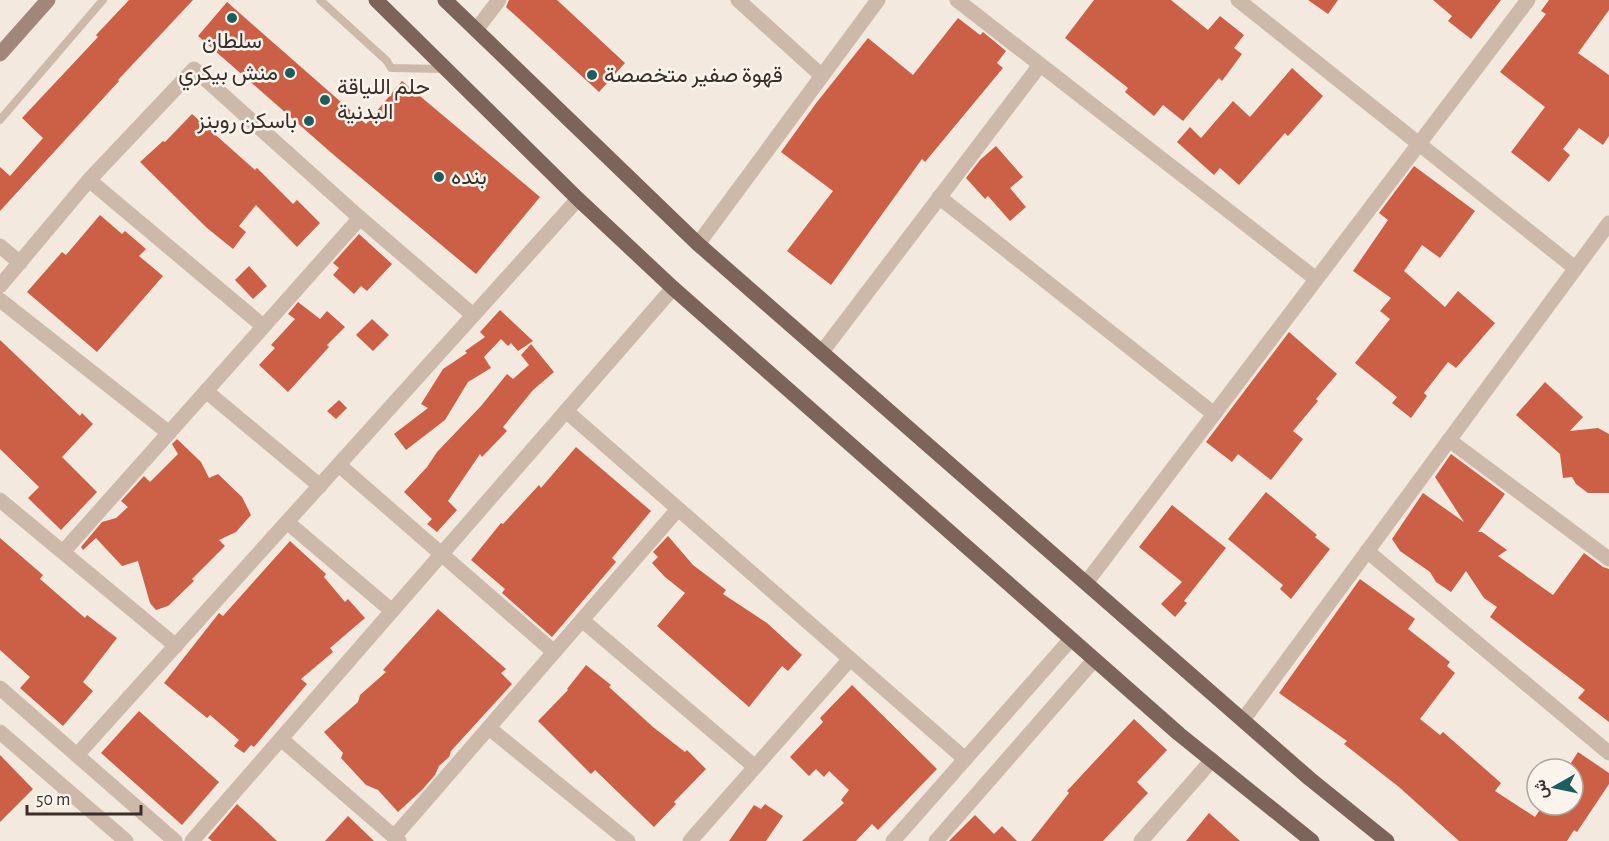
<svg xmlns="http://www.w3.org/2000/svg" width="1609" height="841" viewBox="0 0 1609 841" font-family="'Alegreya Sans',Vazirmatn,sans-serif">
<rect width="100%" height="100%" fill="#f4e9df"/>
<g fill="#cb6046">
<polygon points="129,0 193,0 118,80 119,81 0,211 0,167 10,176 43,138 22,118 98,37 96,35"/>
<polygon points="509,0 557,0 625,63 599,92 506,7"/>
<polygon points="1094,0 1171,0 1208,30 1220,16 1244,35 1234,48 1242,54 1222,81 1219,78 1183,121 1163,105 1154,116 1125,92 1128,88 1065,38"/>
<polygon points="1308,0 1338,0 1328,14"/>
<polygon points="1433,0 1501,0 1471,39 1448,21 1452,16"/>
<polygon points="1549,0 1609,0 1609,10 1578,53 1609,75 1609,136 1603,145 1579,128 1563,149 1570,155 1549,182 1511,152 1545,107 1500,72 1546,14 1541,11"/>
<polygon points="227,2 366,124 402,81 540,197 476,274 335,156 198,36"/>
<polygon points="958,18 980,35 983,32 1006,51 997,63 1003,68 925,162 922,159 831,285 787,251 833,191 781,152 817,102 868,38 913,75"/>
<polygon points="1292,68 1323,96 1288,136 1285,133 1239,185 1220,168 1214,175 1177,142 1190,127 1201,138 1233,101 1250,117"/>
<polygon points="192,114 255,170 257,168 293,204 297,200 320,223 297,247 256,205 239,226 246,232 233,249 207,228 140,162 163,141 165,142"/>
<polygon points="996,146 1023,177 1010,188 1026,207 1010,221 988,196 985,199 966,178 980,160"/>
<polygon points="1414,166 1475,211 1440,258 1422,245 1404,271 1445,307 1458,291 1495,323 1456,368 1448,362 1424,393 1427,396 1411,418 1392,403 1397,397 1355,363 1390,319 1380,311 1391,298 1353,271 1388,220 1379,213"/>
<polygon points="100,215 122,234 125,231 146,249 139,256 163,276 97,352 27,292 62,252 66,255"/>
<polygon points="359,234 392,264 367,291 361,286 354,294 333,275 339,268 333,263"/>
<polygon points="249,266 267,286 253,299 235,280"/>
<polygon points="298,302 320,319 327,311 345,327 327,345 329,347 288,392 259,365 275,348 271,345 295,319 288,314"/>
<polygon points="500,310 533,341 518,351 511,343 508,346 501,339 484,357 491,368 468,382 445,420 406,450 394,434 428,408 421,404 443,369 467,353 465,351 485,337 480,332"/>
<polygon points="372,319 389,335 373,351 356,335"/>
<polygon points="1289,332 1337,374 1316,399 1318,401 1293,431 1303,439 1271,480 1238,454 1232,462 1206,442"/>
<polygon points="0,340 80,416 82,413 93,424 62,457 97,492 61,530 28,498 39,487 0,449"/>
<polygon points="531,344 554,372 533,390 503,427 507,431 482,457 480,454 448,501 457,510 437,532 427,524 432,519 404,492 427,467 437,452 481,406 507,374 513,379 529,365 521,355"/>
<polygon points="1545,382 1583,417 1570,431 1598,428 1609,434 1609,493 1588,493 1576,484 1572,477 1563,478 1560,454 1516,415"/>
<polygon points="339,400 347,408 336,419 327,411"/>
<polygon points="177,439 201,462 209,478 218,474 242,497 251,515 236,532 219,540 225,546 192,579 194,581 168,606 156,610 150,603 138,561 122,566 96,538 83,550 81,547 102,522 116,518 128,507 121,501 144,476 150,482 178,454 172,444"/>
<polygon points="576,447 651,511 612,558 616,562 552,637 502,593 505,589 471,560 501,523 503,524 539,485 541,488"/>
<polygon points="1451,454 1505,494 1478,532 1482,532 1507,550 1498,556 1553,595 1584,553 1603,567 1609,569 1609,722 1578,698 1585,690 1490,617 1497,607 1484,598 1466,571 1451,592 1436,582 1430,572 1400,551 1392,539 1423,493 1464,522 1435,477"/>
<polygon points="1266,492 1317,535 1315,537 1330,549 1291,599 1280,589 1283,585 1228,539"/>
<polygon points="1172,505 1226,548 1184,601 1187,603 1175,617 1161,604 1182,582 1139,547"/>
<polygon points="668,536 693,565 726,590 723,594 767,623 802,655 788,671 782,666 749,707 657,626 685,593 665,577 652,563 658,557 653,552"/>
<polygon points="0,538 43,575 40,579 85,618 87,615 117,638 83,682 93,691 63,726 20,688 30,677 0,650"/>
<polygon points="290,541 326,574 324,577 345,602 348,599 365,618 330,648 333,652 301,679 307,684 254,747 251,745 244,753 234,746 239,740 210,715 207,718 164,683 219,613 223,616"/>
<polygon points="1360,579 1415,619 1408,629 1450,662 1447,666 1455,673 1420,719 1440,735 1443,732 1501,783 1495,791 1535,817 1543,805 1573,805 1573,769 1567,769 1578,752 1609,773 1609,784 1577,832 1574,830 1567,841 1459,841 1399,787 1344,744 1347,741 1279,693"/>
<polygon points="438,609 506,669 501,673 512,684 451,751 449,757 439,766 435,775 422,790 398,812 378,790 366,785 341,758 343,753 324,732 358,702 360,695 386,672 383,670"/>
<polygon points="586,665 611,685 609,687 653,727 685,752 687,750 706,769 674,802 676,804 654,827 595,770 591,774 538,721 568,690 567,689"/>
<polygon points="852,685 937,769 878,830 872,824 856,841 802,841 844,803 841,800 849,790 829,771 824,777 816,769 809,776 790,757 823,722 820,718"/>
<polygon points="139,711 219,782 182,825 101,753"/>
<polygon points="1134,719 1167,750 1137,782 1148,793 1103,841 1031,841 1069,793 1067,791"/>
<polygon points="0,755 33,789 0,822"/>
<polygon points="237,804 258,823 277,841 212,841 208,838"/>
<polygon points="765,804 783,816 766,841 729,841 754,805 761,809"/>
<polygon points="1209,813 1240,841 1186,841"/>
<polygon points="975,815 994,834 1002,826 1017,841 949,841"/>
<polygon points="348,816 374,841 325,841"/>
</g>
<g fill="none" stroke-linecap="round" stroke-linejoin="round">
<g stroke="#cdb9aa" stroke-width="8">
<polyline points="320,0 387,61 391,68 443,69"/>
<polyline points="0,120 103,0"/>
</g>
<g stroke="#cdb9aa" stroke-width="15">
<polyline points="738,0 822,76"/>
<polyline points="957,0 1316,279"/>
<polyline points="1238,0 1575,268"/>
<polyline points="476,30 499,0"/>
<polyline points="89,180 263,326"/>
<polyline points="939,197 1214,414"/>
<polyline points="698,244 878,0"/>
<polyline points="0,246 20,263"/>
<polyline points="0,286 89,180 194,69 360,218 473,315"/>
<polyline points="0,300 169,433"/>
<polyline points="822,352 1040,65"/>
<polyline points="206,391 320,486"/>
<polyline points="566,411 965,759"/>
<polyline points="1449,440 1609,559"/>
<polyline points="339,465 554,652"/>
<polyline points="0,500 176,646"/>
<polyline points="287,522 392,611"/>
<polyline points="1367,551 1609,753"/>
<polyline points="63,552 360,218"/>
<polyline points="1086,583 1528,0"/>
<polyline points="582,620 755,767"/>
<polyline points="0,688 175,841"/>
<polyline points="1243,720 1609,223"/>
<polyline points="489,728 628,841"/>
<polyline points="0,732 126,841"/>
<polyline points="281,739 399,841"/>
<polyline points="77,755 578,199"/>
<polyline points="394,837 678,509"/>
<polyline points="192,841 673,288"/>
<polyline points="690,841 850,659"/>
<polyline points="893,841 1071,639"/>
<polyline points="936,841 1094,660"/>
<polyline points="1141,841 1212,760"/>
</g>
<polyline stroke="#a1877b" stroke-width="15" points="0,54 48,0"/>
<g stroke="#7d645a" stroke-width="15">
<polyline points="376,0 578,199 673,288 1179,734 1312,841"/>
<polyline points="445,0 698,244 1310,779 1387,841"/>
</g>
</g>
<g fill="#1d5d5f" stroke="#fbf4ec" stroke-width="2">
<circle cx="232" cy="18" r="6"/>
<circle cx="290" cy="73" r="6"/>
<circle cx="592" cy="75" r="6"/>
<circle cx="325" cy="100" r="6"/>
<circle cx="309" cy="121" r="6"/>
<circle cx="439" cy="177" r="6"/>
</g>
<g text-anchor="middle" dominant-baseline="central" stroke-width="5" stroke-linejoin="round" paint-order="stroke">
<g font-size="22" fill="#3a2e2a" stroke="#fbf4ec" text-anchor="start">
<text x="232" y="41" text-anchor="middle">سلطان</text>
<text x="278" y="73" text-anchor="end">منش بيكري</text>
<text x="604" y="75">قهوة صفير متخصصة</text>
<text x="337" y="87">حلم اللياقة<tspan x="337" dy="25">البدنية</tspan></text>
<text x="297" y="121" text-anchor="end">باسكن روبنز</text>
<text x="451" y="177">بنده</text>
</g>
</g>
<g transform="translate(1555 787) rotate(261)"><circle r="28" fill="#fbf4ec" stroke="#aea59e" stroke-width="1.5"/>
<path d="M0-4.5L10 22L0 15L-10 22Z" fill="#1d5d5f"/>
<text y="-9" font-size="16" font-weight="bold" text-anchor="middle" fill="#3a2e2a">ش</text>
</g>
<path d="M27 805v9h114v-9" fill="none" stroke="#3a2e2a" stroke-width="3"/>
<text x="36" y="805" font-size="18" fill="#3a2e2a" stroke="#fbf4ec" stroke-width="4.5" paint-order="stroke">50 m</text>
</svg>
